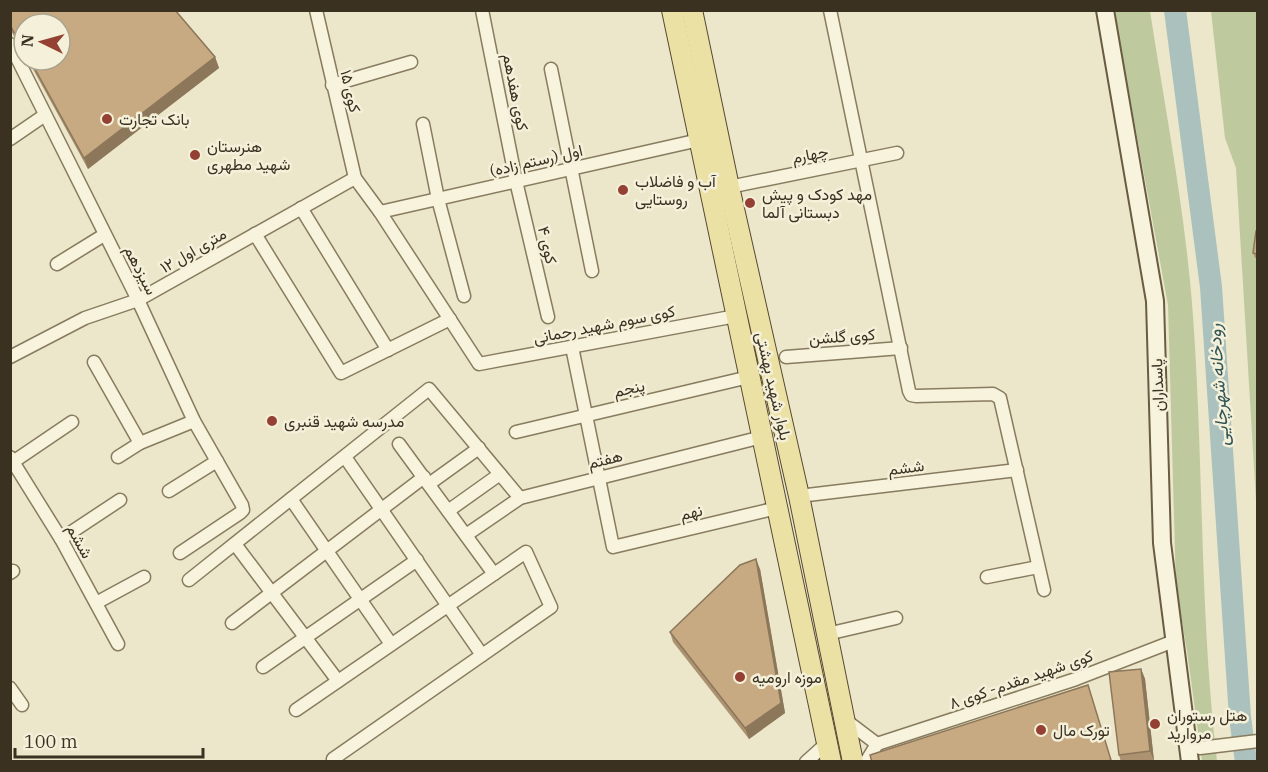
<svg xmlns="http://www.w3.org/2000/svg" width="1268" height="772" viewBox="0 0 1268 772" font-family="'IBM Plex Serif',Vazirmatn,serif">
<rect width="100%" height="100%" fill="#ece7ca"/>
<g fill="#beca9e">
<path d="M1114,11h36c15,97 34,194 42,292 12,153 7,306 25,458h-15l-15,-110 -11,-64 -8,-282z"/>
<polygon points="1211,11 1257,11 1257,517 1236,168 1225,138"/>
</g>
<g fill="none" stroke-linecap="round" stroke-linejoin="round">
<polyline stroke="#aac1be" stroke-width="22" points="1175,10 1211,287 1240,717 1246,762"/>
<defs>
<g id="street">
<polyline points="316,10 355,178 380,212 479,364 736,316"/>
<polyline points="482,10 516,181 548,317"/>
<polyline points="830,10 909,391 911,395 916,396 993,394 1000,398 1044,590"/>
<polyline points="10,44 138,300 194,421 242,505 243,510 240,513 180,553"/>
<polyline points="551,69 592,271"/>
<polyline points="332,85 411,62"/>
<polyline points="423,124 438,199 464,296"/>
<polyline points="10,139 45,115"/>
<polyline points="729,187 897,153"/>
<polyline points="301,208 388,350"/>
<polyline points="380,212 699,140"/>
<polyline points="255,234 341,373 450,319"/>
<polyline points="57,264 104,235"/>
<polyline points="572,347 613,547 777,508"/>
<polyline points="10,357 85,318 138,300 355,178"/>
<polyline points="786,357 901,348"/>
<polyline points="94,362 140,443"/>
<polyline points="516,432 749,377"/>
<polyline points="399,444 494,574"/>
<polyline points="10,457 61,539 118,644"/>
<polyline points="118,457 140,443 194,421"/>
<polyline points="345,457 482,655"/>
<polyline points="10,464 72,422"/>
<polyline points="429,484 479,448"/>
<polyline points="169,491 217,461"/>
<polyline points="799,496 1017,470"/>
<polyline points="291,499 391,644"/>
<polyline points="448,511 500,474"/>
<polyline points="466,535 520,498 762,437"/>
<polyline points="61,539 120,500"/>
<polyline points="235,544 338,681"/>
<polyline points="10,573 13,571"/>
<polyline points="987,577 1038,567"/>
<polyline points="189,580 429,389 520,498"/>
<polyline points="96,603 144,577"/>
<polyline points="232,623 424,477"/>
<polyline points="827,634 896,618"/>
<polyline points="263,667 417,560"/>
<polyline points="10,688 22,705"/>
<polyline points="296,710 526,552 551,607 333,759"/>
<polyline points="844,719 877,744 866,762"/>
<polyline points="877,744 1076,679 1174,641"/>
<polyline points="1200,748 1258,741"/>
<polyline points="806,762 827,743"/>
</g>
<polyline id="secondary" points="1105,10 1155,301 1162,543 1190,762"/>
<g id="primary">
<polyline points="672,10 831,762"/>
<polyline points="692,10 729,187 799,496 853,762"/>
</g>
</defs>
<use href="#street" stroke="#887b5f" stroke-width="15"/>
<use href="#secondary" stroke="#6a5c42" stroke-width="20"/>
<use href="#primary" stroke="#564933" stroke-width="22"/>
<use href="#street" stroke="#f7f3dd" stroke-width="12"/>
<use href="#secondary" stroke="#f7f3dd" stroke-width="16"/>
<use href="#primary" stroke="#ece1a5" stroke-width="20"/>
</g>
<g fill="#ac9270">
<polygon points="10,10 215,57 219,68 88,169 28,60 60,60 24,24 24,53 10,29"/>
<polygon points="1257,231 1257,258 1255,258 1253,253"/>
<polygon points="760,569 785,713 749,739 673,642 670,632"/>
<polygon points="1141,669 1145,679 1154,761 1121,762 1119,755"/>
</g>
<g fill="#8c775b">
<polygon points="215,57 219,68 88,169 84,158"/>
<polygon points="756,559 760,569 785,713 749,739 745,728"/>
<polygon points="1141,669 1145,679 1154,761 1150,751"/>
</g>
<g fill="#c8aa82" stroke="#8c775b" stroke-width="1.5">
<polygon points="10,10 175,10 215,57 84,158 30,60 60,60 60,24 24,24 24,50 10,25"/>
<polygon points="1256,231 1257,231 1257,254 1253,253"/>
<polygon points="756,559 781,703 745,728 670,632 740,565"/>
<polygon points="1141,669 1150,751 1119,755 1109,672"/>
<polygon points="1088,685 1111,760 1105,762 872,762 870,755"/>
</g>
<g fill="#944032" stroke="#f4f0d9" stroke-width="2">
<circle cx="107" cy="119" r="6"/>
<circle cx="195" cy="155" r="6"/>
<circle cx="623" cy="190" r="6"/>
<circle cx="750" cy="203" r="6"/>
<circle cx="272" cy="421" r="6"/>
<circle cx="740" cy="677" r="6"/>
<circle cx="1155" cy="724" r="6"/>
<circle cx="1041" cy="730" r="6"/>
</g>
<g text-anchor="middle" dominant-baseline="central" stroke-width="5" stroke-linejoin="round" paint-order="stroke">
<g font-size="16" fill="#3a3121" stroke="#f4f0d9">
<text transform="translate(351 91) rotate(77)">کوی ۱۵</text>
<text transform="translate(516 92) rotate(79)">کوی هفدهم</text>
<text transform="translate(810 154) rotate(-11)">چهارم</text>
<text transform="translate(536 160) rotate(-13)">اول (رستم زاده)</text>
<text transform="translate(548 245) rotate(77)">کوی ۴</text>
<text transform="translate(193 250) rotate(-30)">۱۲ متری اول</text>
<text transform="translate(141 270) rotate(63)">سیزدهم</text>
<text transform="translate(604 324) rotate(-11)">کوی سوم شهید رحمانی</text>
<text transform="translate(842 336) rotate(-4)">کوی گلشن</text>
<text transform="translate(1157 385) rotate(-92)">پاسداران</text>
<text transform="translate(774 386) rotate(77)">بلوار شهید بهشتی</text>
<text transform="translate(629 388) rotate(-13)">پنجم</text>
<text transform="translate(605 459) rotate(-14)">هفتم</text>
<text transform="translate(906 467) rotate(-7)">ششم</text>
<text transform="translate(691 512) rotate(-14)">نهم</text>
<text transform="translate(80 541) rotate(61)">ششم</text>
<text transform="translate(1021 679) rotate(-19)">کوی شهید مقدم- کوی ۸</text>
</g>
<g font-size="16" fill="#3a3121" stroke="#f4f0d9" text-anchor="start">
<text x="119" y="119">بانک تجارت</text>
<text x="207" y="146">هنرستان<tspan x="207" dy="18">شهید مطهری</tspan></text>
<text x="635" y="181">آب و فاضلاب<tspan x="635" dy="18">روستایی</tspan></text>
<text x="762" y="194">مهد کودک و پیش<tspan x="762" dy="18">دبستانی آلما</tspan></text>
<text x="284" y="421">مدرسه شهید قنبری</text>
<text x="752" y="677">موزه ارومیه</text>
<text x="1167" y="715">هتل رستوران<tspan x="1167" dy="18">مروارید</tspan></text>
<text x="1053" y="730">تورک مال</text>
</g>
<g font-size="18" font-style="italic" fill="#325558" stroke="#f4f0d9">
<text transform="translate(1218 385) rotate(-94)">رودخانه شهرچایی</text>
</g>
</g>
<rect width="1268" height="772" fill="none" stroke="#3a3121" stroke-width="24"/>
<g transform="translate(42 42) rotate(275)"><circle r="28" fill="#f4f0d9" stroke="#aaa48f" stroke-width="1.5"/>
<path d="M0-4.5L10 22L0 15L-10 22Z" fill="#944032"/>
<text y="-9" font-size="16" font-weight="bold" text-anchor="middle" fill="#3a3121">N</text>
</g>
<path d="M15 748v9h188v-9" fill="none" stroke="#3a3121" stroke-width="3"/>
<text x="24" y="748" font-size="18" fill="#3a3121" stroke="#f4f0d9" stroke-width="4.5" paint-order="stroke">100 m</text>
</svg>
